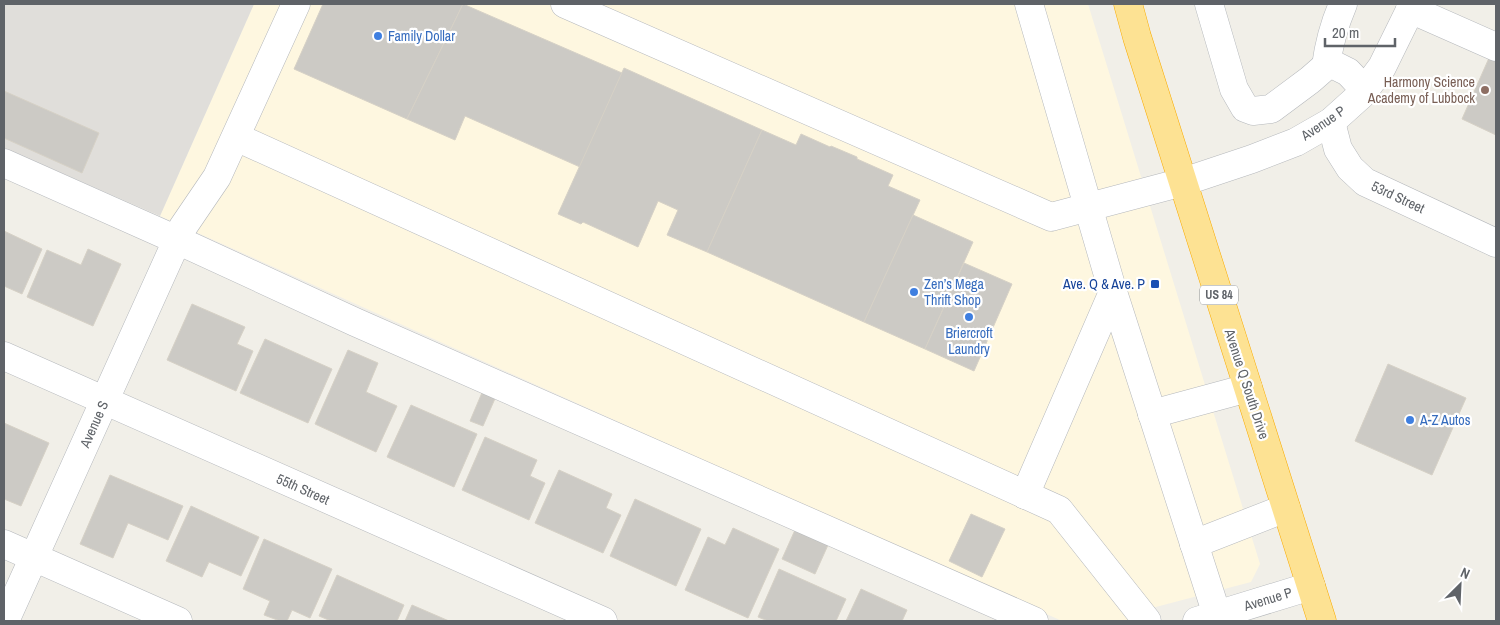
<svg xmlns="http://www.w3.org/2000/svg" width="1500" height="625" viewBox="0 0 1500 625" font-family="'Archivo Narrow',sans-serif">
<rect width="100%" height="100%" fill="#f1efe8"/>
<polygon fill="#fef7e0" points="254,4 1088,4 1260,564 1251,582 1152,608 1130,621 1062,621 160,216"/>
<polygon fill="#e0deda" points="4,4 254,4 160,216 4,148"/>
<g fill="#cccac5" stroke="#d6d1c6">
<polygon points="323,4 463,4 407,119 294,69"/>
<polygon points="463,4 622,73 580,167 465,116 455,140 407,119"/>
<polygon points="1489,58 1496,61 1496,135 1462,119"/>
<polygon points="624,68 762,130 707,252 667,235 678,210 658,201 638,247 583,222 581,224 558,214"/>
<polygon points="4,91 99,133 82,173 4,138"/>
<polygon points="762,130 796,145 801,134 830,147 831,146 857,157 857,159 893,175 888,186 920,200 864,322 707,252"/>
<polygon points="913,215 973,242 925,349 864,322"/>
<polygon points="4,231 42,249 22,294 4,286"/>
<polygon points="88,249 121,264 93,326 27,297 47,250 81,265"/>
<polygon points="964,263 1012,284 974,371 925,349"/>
<polygon points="192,304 245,327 237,344 253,351 236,391 167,360"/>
<polygon points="265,339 332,369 308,423 240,393"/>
<polygon points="348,350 378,363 366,392 397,406 376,452 315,424"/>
<polygon points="1388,364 1466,398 1432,475 1355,441"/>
<polygon points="484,388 497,394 483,426 470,421"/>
<polygon points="411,405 477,434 454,487 387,457"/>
<polygon points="4,423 49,443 21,506 4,499"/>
<polygon points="485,437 537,460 530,476 545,483 529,520 462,490"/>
<polygon points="559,470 612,494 606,508 621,515 603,553 535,523"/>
<polygon points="110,475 183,506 168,540 128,523 113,558 80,544"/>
<polygon points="635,499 701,529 676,586 610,556"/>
<polygon points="191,506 259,537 241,576 209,562 202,577 166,561"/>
<polygon points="971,514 1005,529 982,577 949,561"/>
<polygon points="733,528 779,549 748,618 685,590 708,537 725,545"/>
<polygon points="795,530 828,545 815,574 782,559"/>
<polygon points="264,539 332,569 310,618 292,610 287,621 280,621 264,615 270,601 243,589"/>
<polygon points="779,569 846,599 836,621 768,621 758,617"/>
<polygon points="337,575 404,605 397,621 331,621 319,616"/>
<polygon points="861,589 907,610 902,621 846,621"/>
<polygon points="412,605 449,621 405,621"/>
</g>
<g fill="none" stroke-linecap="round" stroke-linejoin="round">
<defs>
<g id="minor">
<polyline points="565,4 1051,217 1183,182 1252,159 1296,142 1331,122 1361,95 1382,67 1413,4"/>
<polyline points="1209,4 1234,89 1245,108 1253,111 1271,109 1310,80 1326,66 1334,65 1348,72 1365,90"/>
<polyline points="1410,9 1496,47"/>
<path d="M1326,66c3,-23 8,-41 17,-62"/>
<polyline points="1331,122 1338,149 1350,168 1365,182 1496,243"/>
<polyline points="236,137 1059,510 1147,621"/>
<polyline points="4,163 177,240 355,322 1034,621"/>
<polyline points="1113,292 1217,615"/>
<polyline points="4,356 603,621"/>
<polyline points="1152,414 1248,388"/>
<polyline points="1025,495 1113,292 1029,4"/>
<polyline points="4,544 178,621"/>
<polyline points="1194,544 1286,508"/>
<polyline points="5,621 183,227 217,177 296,4"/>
<polyline points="1197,621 1311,586"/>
</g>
<polyline id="highway" points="1128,4 1137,37 1322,621"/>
</defs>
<use href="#minor" stroke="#b5b8bc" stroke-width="29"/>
<use href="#highway" stroke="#f9ab00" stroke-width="29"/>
<use href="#minor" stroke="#fff" stroke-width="28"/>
<use href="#highway" stroke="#fde293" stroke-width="28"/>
</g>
<g fill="#3f7fe0" stroke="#fff" stroke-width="2">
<circle cx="378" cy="36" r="5"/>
<circle cx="914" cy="292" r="5"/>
<circle cx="969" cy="317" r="5"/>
<circle cx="1410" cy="420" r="5"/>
</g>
<circle fill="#8d6e63" stroke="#fff" stroke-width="2" cx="1485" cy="90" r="5"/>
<rect fill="#1a4fb4" stroke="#fff" stroke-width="2" x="1150" y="279" width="10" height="10" rx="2.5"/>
<g text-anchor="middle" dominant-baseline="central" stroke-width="4.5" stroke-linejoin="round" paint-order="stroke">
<rect fill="#fff" stroke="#8f9295" stroke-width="1" x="1200" y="285.5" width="38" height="19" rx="4"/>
<g font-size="12" font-weight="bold" fill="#5f6368">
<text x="1219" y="295">US 84</text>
</g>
<g font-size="14" fill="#366cbe" stroke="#fff" text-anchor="start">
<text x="388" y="36">Family Dollar</text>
<text x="924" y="284">Zen’s Mega<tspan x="924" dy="16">Thrift Shop</tspan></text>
<text x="969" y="333" text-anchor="middle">Briercroft<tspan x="969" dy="16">Laundry</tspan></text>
<text x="1420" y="420">A-Z Autos</text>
</g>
<g font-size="14" fill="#785e54" stroke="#fff" text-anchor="end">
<text x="1475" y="82">Harmony Science<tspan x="1475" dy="16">Academy of Lubbock</tspan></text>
</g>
<g font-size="14" fill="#5f6368" stroke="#fff">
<text transform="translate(1323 123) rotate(-34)">Avenue P</text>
<text transform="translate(1398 197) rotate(25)">53rd Street</text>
<text transform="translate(1247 384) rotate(72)">Avenue Q South Drive</text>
<text transform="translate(94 424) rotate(-66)">Avenue S</text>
<text transform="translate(303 489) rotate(24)">55th Street</text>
<text transform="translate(1268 599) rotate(-17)">Avenue P</text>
</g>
<g font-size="14" fill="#164399" stroke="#fff" text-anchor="end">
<text x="1145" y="284">Ave. Q &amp; Ave. P</text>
</g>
</g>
<rect width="1500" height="625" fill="none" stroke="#5f6368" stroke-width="10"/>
<g transform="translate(1460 585) rotate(24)" stroke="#ffffff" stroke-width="4" paint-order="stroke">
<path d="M0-4L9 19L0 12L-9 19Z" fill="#5f6368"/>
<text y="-8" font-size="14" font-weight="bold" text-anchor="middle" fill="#5f6368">N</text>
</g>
<path d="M1325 38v8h70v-8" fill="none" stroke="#5f6368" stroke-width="2.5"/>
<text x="1332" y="38" font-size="15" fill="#5f6368" stroke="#ffffff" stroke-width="4" paint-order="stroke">20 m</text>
</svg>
